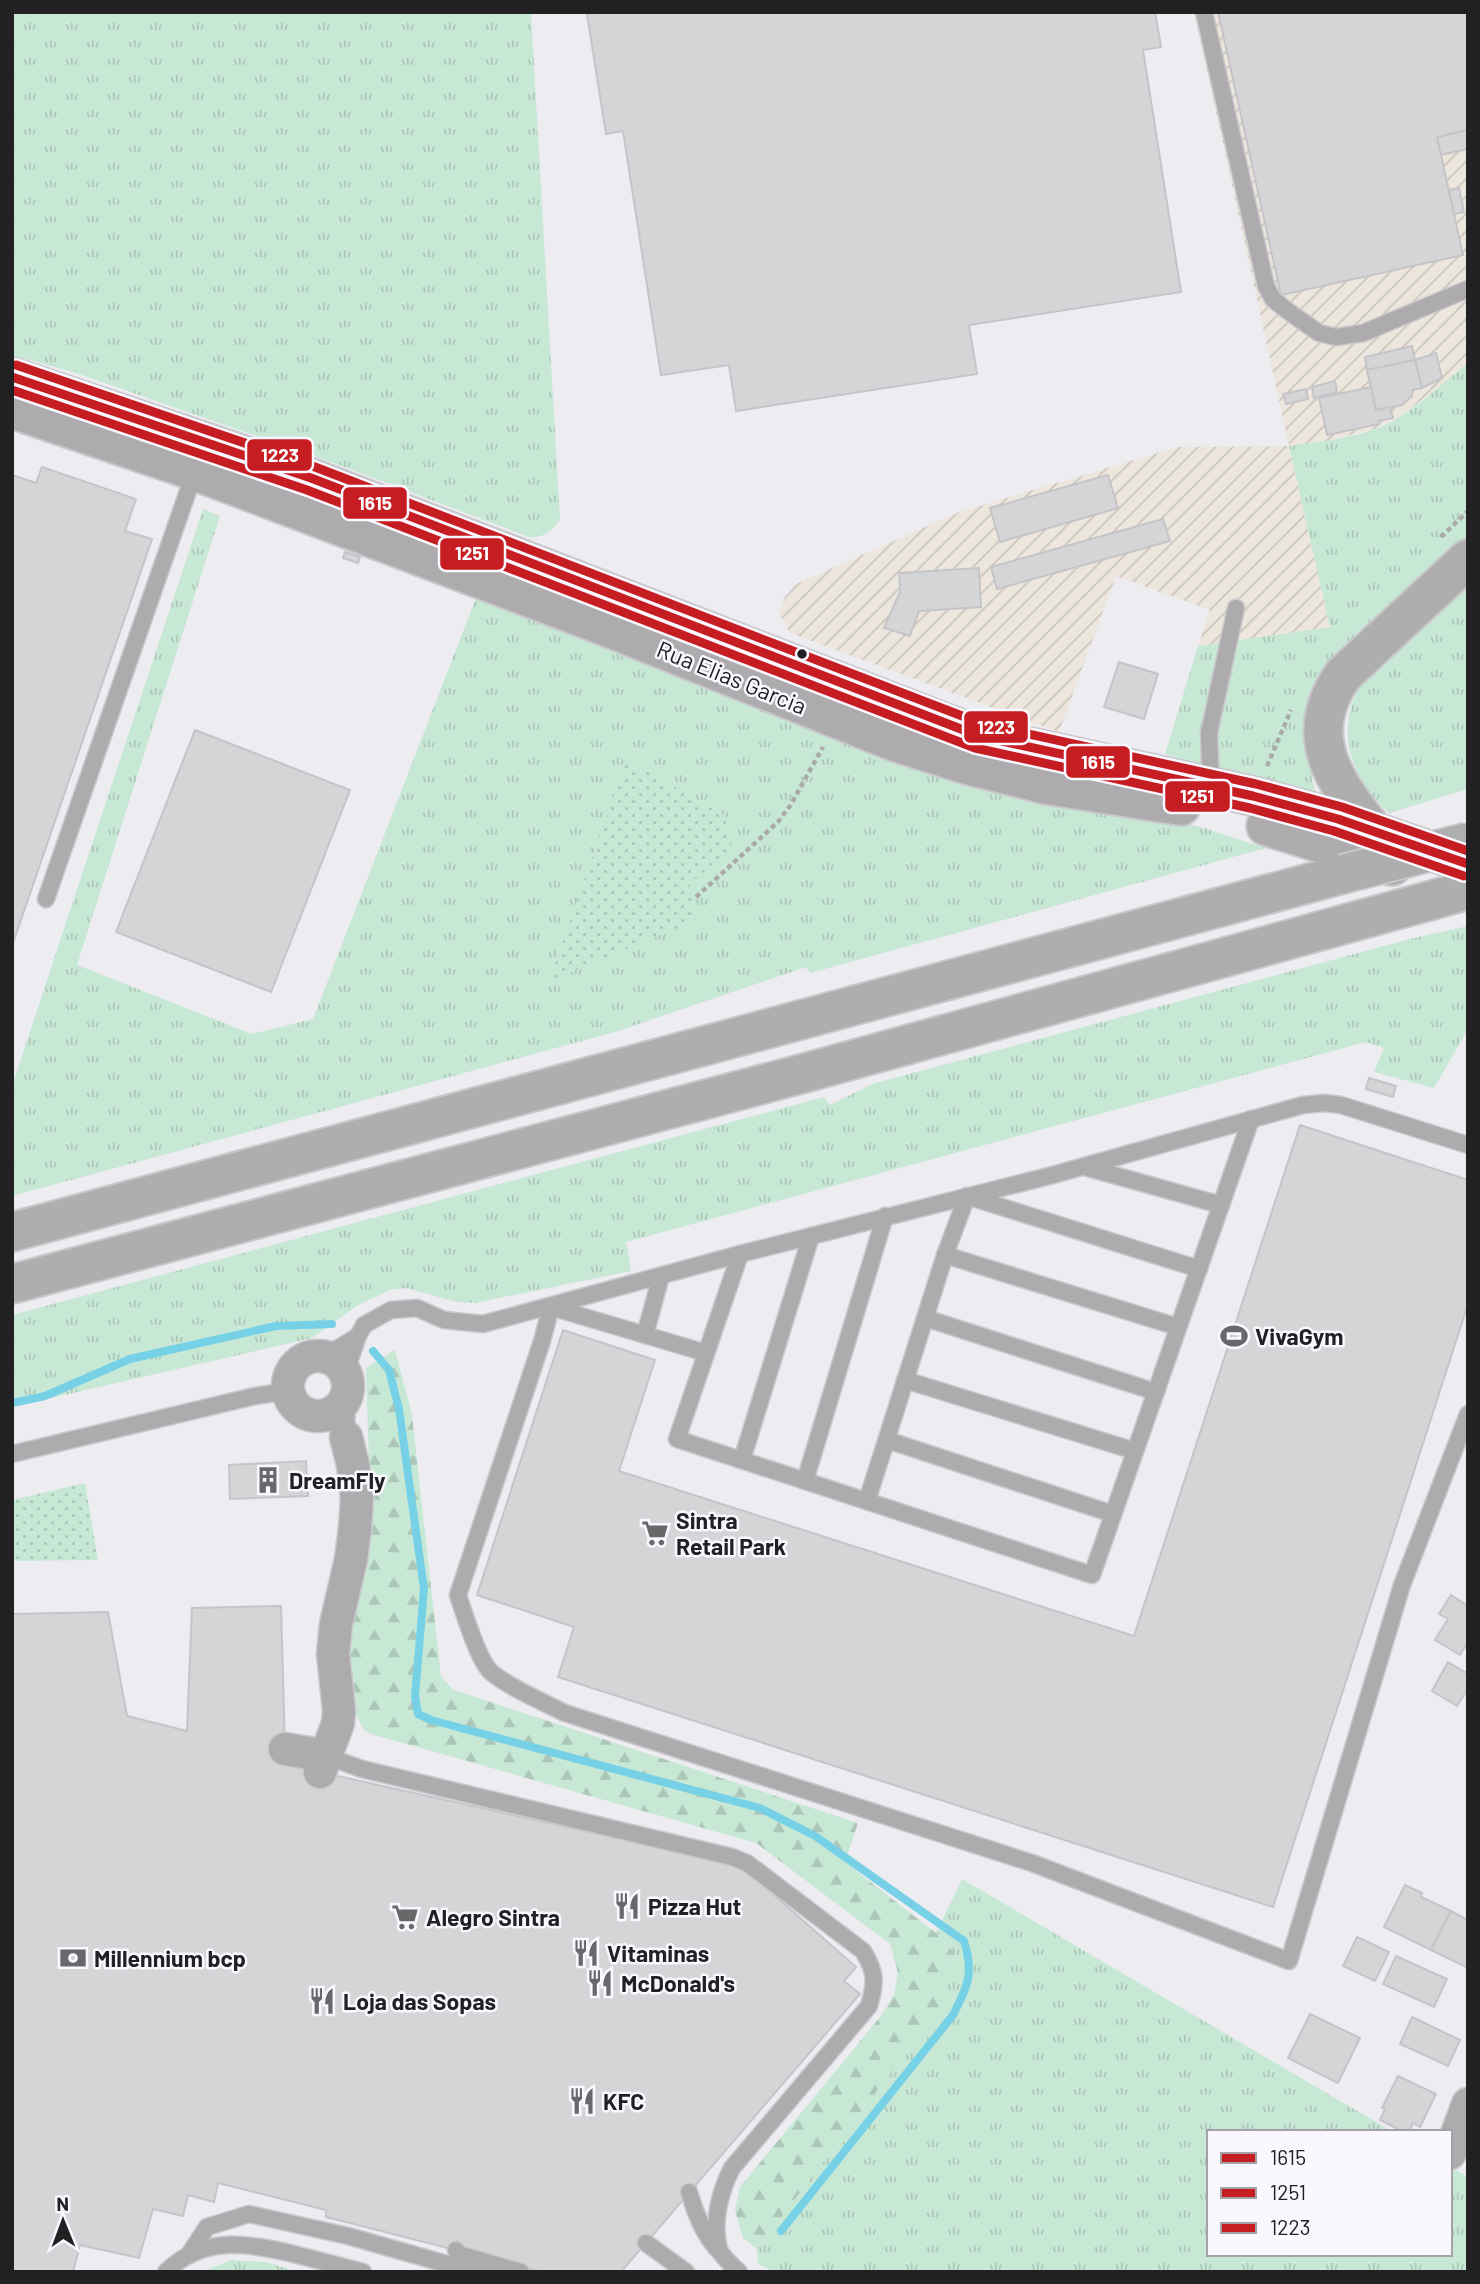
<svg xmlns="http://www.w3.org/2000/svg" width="1480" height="2284" viewBox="0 0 1480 2284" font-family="Barlow,sans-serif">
<defs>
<pattern id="industrial-furrows" width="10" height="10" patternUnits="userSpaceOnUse" patternTransform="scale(1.75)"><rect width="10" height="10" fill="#ece6dd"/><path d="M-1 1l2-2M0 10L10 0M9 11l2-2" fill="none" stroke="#cac5bd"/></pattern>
<pattern id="grass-tufts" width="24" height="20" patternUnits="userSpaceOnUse" patternTransform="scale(1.75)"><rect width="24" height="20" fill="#c8e8d6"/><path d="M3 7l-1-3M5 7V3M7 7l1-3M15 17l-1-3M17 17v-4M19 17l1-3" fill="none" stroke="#acc7b7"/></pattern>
<pattern id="forest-firs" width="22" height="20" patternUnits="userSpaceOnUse" patternTransform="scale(1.75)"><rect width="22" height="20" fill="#c8e8d6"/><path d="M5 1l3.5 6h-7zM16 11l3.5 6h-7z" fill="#acc7b7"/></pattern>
<pattern id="park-dots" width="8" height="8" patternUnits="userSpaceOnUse" patternTransform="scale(1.75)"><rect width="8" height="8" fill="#c8e8d6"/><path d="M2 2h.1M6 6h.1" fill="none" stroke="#acc7b7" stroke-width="1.8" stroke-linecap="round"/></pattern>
</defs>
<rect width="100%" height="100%" fill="#edecf1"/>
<polygon fill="url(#industrial-furrows)" points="1194,12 1468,12 1468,367 1397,418 1375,429 1327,441 1289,447 1330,627 1198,646 1210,610 1116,576 1059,732 790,633 779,613 784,598 796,584 959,512 1178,447 1289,446"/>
<g fill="url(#grass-tufts)">
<path d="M12,12h519l29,508c-10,13 -15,17 -31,17l-190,-72 -266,-93 -61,-17z"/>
<path d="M1468,363v174l-148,141c-27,49 -13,72 -3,122l-152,-46 33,-108 132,-19 -41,-181c28,-4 59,-7 86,-17 32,-11 65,-44 93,-66z"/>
<polygon points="203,509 220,516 77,965 252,1034 313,1019 476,598 856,747 1019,795 1197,826 1266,848 810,973 806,967 615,1032 12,1196 12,1086"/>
<path d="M1468,583v206l-79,24c-40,-37 -57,-86 -24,-135 7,-11 21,-20 31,-29 24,-22 48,-44 72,-66z"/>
<polygon points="1468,926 1468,1029 1434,1088 1374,1072 1384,1048 1366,1042 626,1242 631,1271 475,1303 456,1302 407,1288 390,1290 358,1305 312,1338 12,1407 12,1315 824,1097 830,1105 872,1084 1410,939"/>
<polygon points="962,1879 1393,2132 1209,2132 1209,2254 1450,2254 1450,2166 1468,2177 1468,2272 774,2272 758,2264 757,2249 943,2002 954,1952 936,1933"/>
<polygon points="231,2260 265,2262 299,2272 202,2272"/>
</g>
<polygon fill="url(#forest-firs)" points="395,1350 412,1415 441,1677 454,1690 858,1823 845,1862 936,1933 954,1952 944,2002 757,2249 743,2238 735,2210 740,2187 880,2017 894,1995 898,1973 890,1944 756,1843 371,1734 363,1729 355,1712 348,1651 361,1583 370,1500 366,1368"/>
<g fill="url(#park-dots)">
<polygon points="626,759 724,815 732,847 689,885 697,920 549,981"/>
<polygon points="85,1483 98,1560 12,1561 12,1500"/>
</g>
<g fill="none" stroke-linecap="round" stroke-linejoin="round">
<g stroke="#77d1e6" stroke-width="8">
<path d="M373,1351l16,19 10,39 25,180 -9,107 3,18 13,6 329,88 55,28 149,105c10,32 4,45 -11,74l-172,216"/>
<polyline points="12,1403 45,1396 130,1359 276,1326 332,1324"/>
</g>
</g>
<g fill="#d5d5d7" stroke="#c5c4c8" stroke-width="2">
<polygon points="602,12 1155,12 1161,47 1143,50 1181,292 969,325 977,374 736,411 729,365 661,375 623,131 606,134 587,14"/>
<polygon points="1218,12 1468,12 1468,130 1437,137 1463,255 1281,295"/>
<polygon points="1468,130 1468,149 1441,155 1437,137"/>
<polygon points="1459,188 1464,212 1454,214 1449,190"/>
<polygon points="1412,346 1415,360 1367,370 1365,357"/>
<polygon points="1436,353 1442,378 1422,388 1415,360"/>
<polygon points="1415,360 1422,388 1413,390 1412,396 1402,405 1376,410 1367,370"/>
<polygon points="1335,381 1337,392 1314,398 1312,387"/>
<polygon points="1371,387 1376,410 1390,407 1393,418 1378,421 1379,424 1327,435 1319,398"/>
<polygon points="1306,389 1308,399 1286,404 1283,394"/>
<polygon points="42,467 136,499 125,531 152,539 12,946 12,475 36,483"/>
<polygon points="1108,475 1118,508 1000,542 990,508"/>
<polygon points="1163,519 1170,541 997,589 991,567"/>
<polygon points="345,552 360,557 358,563 343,558"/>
<polygon points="979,568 981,607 919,611 910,636 884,628 900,592 899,573"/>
<polygon points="1119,662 1158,674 1144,719 1104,707"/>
<polygon points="195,730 350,790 271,992 116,932"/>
<polygon points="1369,1078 1396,1086 1393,1097 1366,1089"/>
<polygon points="1300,1125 1468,1180 1468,1304 1273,1907 558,1677 574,1627 477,1595 563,1330 655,1360 619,1471 1134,1636"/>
<polygon points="306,1461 308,1496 230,1499 229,1465"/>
<polygon points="1451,1595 1468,1606 1468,1642 1460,1655 1435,1640 1448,1619 1439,1614"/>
<polygon points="281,1606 285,1749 320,1772 741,1866 856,1967 844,1981 860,1994 621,2272 541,2272 326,2217 326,2210 218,2183 214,2202 188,2195 183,2216 153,2209 139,2258 80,2245 73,2272 12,2272 12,1614 108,1612 127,1716 187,1731 192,1608"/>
<polygon points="1448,1662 1468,1674 1468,1689 1457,1706 1432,1691"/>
<polygon points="1405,1885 1422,1893 1421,1897 1451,1911 1431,1950 1384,1927"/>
<polygon points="1451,1911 1468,1920 1468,1968 1431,1950"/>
<polygon points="1357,1937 1389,1952 1375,1981 1343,1966"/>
<polygon points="1396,1956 1447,1979 1434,2007 1383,1984"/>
<polygon points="1310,2014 1360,2038 1338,2083 1288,2058"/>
<polygon points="1412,2017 1460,2040 1448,2066 1400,2044"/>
<polygon points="1398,2076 1436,2094 1420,2127 1413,2123 1409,2132 1404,2132 1380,2120 1385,2109 1382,2108"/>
</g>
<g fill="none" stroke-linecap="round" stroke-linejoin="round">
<defs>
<g id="service">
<polyline points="1204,12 1266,286 1273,299 1285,309 1319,333 1336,337 1363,333 1468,289"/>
<polyline points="1211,787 1209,733 1236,608"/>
<polyline points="46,899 195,471"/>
<polyline points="1085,1167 1221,1205"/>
<polyline points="740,1254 677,1439 1092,1575 1251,1119"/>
<polyline points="945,1255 1178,1327"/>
<path d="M551,1307l-9,34 -84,254c6,18 19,61 31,75 13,14 58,34 76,43l467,150 257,98 113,-376 66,-171"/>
<polyline points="551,1307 706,1353"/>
<polyline points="925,1318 1156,1392"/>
<polyline points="645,1335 661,1276"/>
<polyline points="324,1357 358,1336"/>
<polyline points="345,1374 358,1336 364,1325 391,1310 417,1308 444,1320 483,1324 740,1254 1049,1176 1303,1105 1324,1103 1341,1105 1468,1145"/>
<polyline points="905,1380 1135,1451"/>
<polyline points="327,1414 346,1437"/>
<polyline points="346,1437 347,1393"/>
<polyline points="887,1440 1113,1514"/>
<polyline points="12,1454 255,1396 288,1391"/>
<polyline points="742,1460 811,1236"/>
<polyline points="805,1481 885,1216"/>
<polyline points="867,1501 945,1255 967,1196 1199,1269"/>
<path d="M326,1756l36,13 370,88 15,6 116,88c13,21 13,31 6,55l-137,162c-12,23 -21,57 -12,83 3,7 13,15 19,21"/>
<path d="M689,2192c7,23 15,44 32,61"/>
<polyline points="646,2243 686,2272"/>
<polyline points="456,2250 458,2254 521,2272"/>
<polyline points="190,2253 207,2227 249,2214 348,2236 475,2272"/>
<path d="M166,2272c37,-37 82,-29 128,-18 23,6 46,12 69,18"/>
</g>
<g id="minor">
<circle cx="318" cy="1386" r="30"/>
<polyline points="285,1749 326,1756"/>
<polyline points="320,1772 338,1723 339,1710 333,1654 336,1624 351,1559 355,1528 357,1498 353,1465 346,1437"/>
<polyline points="1450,2153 1468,2104"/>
</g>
<g id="tertiary">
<polyline points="12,377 311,478 979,736 1253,796 1338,819 1468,864"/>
<polyline points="12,409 195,471 327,521 607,627 895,742 967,765 1047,785 1181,806"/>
<polyline points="1266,826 1392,866"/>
</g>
<g id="trunk">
<path d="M1375,833c-40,-51 -75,-96 -32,-158l125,-116"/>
<polyline points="12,1232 1343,874"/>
<polyline points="12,1284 801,1074 1425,902"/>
</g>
</defs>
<use href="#service" stroke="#c9c8cb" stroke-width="19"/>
<use href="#minor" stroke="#c9c8cb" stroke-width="35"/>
<use href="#tertiary" stroke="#c9c8cb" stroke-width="42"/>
<use href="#trunk" stroke="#c9c8cb" stroke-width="42"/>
<g stroke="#abaaab" stroke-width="4.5" stroke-dasharray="5 3.5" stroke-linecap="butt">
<polyline points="1441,537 1468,511"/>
<polyline points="1267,766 1291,710"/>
<polyline points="696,897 778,822 790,806 823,747"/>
</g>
<use href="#service" stroke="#adabad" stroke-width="16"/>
<use href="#minor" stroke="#adabad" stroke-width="32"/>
<use href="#tertiary" stroke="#adabad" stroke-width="38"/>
<use href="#trunk" stroke="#aeaeaf" stroke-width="38"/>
<defs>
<g id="trunk-bridge">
<polyline points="1343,874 1468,842"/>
<polyline points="1425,902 1468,890"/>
</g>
</defs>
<use href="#trunk-bridge" stroke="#c9c8cb" stroke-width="42" stroke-linecap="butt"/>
<use href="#trunk-bridge" stroke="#aeaeaf" stroke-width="38"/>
<defs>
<polyline id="bus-1" points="12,377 311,478 979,736 1253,796 1338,819 1468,864"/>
<polyline id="bus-2" points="12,390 307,490 975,748 1250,808 1334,831 1464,876"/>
<polyline id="bus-3" points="16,365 315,467 983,724 1256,784 1342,807 1468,851"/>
</defs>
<use href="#bus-1" stroke="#faf8fe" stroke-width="14"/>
<use href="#bus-2" stroke="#faf8fe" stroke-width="14"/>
<use href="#bus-3" stroke="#faf8fe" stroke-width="14"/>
<use href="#bus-1" stroke="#c61d23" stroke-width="9"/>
<use href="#bus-2" stroke="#c61d23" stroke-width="9"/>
<use href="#bus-3" stroke="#c61d23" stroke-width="9"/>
</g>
<defs>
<symbol id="stadium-bare" viewBox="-9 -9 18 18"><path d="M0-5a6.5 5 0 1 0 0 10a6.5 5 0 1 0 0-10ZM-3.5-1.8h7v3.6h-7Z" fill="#68686b" stroke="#faf8fe" stroke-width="2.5" paint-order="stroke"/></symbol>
<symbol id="building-bare" viewBox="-9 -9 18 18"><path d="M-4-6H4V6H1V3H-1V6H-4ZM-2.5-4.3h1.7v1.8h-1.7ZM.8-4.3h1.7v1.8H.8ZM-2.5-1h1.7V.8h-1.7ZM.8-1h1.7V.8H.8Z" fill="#68686b" stroke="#faf8fe" stroke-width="2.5" paint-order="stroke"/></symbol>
<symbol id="supermarket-bare" viewBox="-9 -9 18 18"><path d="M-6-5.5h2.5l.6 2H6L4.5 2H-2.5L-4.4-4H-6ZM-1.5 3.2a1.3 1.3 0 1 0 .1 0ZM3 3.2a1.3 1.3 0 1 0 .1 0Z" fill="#68686b" stroke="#faf8fe" stroke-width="2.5" paint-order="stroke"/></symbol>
<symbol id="restaurant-bare" viewBox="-9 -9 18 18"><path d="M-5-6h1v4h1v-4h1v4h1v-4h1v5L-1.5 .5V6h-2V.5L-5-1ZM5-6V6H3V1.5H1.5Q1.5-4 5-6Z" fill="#68686b" stroke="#faf8fe" stroke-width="2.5" paint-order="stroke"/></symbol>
<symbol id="bank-bare" viewBox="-9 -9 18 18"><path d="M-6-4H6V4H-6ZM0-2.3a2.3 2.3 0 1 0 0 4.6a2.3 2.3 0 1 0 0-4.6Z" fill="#68686b" stroke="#faf8fe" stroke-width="2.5" paint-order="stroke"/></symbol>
</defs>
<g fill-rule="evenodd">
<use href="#stadium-bare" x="1215" y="1317" width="38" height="38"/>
<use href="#building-bare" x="249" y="1461" width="38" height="38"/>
<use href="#supermarket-bare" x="636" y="1514" width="38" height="38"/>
<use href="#restaurant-bare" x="608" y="1887" width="38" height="38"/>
<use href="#supermarket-bare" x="386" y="1898" width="38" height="38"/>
<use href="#restaurant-bare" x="567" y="1934" width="38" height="38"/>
<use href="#bank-bare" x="54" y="1939" width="38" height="38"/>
<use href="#restaurant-bare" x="581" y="1964" width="38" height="38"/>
<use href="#restaurant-bare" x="303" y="1982" width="38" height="38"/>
<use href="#restaurant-bare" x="563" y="2082" width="38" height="38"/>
</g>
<circle fill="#212123" stroke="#faf8fe" stroke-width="2.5" cx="802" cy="654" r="6"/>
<g text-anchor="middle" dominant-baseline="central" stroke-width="5" stroke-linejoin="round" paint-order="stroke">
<g font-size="23" fill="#212123" stroke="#faf8fe">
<text transform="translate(732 677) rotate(22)">Rua Elias Garcia</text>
</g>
<g font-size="23" font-weight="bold" fill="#212123" stroke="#faf8fe" text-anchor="start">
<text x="1255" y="1336">VivaGym</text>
<text x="289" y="1480">DreamFly</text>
<text x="676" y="1520">Sintra<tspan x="676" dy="26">Retail Park</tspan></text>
<text x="648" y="1906">Pizza Hut</text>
<text x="426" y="1917">Alegro Sintra</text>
<text x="607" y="1953">Vitaminas</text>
<text x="94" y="1958">Millennium bcp</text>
<text x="621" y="1983">McDonald's</text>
<text x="343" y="2001">Loja das Sopas</text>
<text x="603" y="2101">KFC</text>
</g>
</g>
<g stroke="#faf8fe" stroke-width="2.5">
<rect x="246" y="438" width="67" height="34" rx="7" fill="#c61d23"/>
<rect x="342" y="486" width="66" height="34" rx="7" fill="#c61d23"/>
<rect x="439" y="537" width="66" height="34" rx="7" fill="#c61d23"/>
<rect x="963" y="710" width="66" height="34" rx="7" fill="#c61d23"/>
<rect x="1065" y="745" width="66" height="34" rx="7" fill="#c61d23"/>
<rect x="1164" y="780" width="67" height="33" rx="7" fill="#c61d23"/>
</g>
<g font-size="19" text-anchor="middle" font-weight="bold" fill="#fff">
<text x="280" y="462">1223</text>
<text x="375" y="510">1615</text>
<text x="472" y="560">1251</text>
<text x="996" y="734">1223</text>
<text x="1098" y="769">1615</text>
<text x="1197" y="803">1251</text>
</g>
<rect width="1480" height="2284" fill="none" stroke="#212123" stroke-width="28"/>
<rect x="1207" y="2130" width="245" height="126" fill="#faf8fe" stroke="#a3a2a6" stroke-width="2"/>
<rect x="1221" y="2153" width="35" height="10" fill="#c61d23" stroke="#a3a2a6" stroke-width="2"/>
<text x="1270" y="2165" font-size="21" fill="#212123">1615</text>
<rect x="1221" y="2188" width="35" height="10" fill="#c61d23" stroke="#a3a2a6" stroke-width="2"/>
<text x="1270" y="2200" font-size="21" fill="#212123">1251</text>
<rect x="1221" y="2223" width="35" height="10" fill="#c61d23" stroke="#a3a2a6" stroke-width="2"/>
<text x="1270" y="2235" font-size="21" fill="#212123">1223</text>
<g transform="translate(63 2221) rotate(359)" stroke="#faf8fe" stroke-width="5" paint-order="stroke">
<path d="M0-5L12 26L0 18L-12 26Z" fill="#212123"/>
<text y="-10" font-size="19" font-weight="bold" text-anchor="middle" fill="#212123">N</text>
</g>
</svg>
